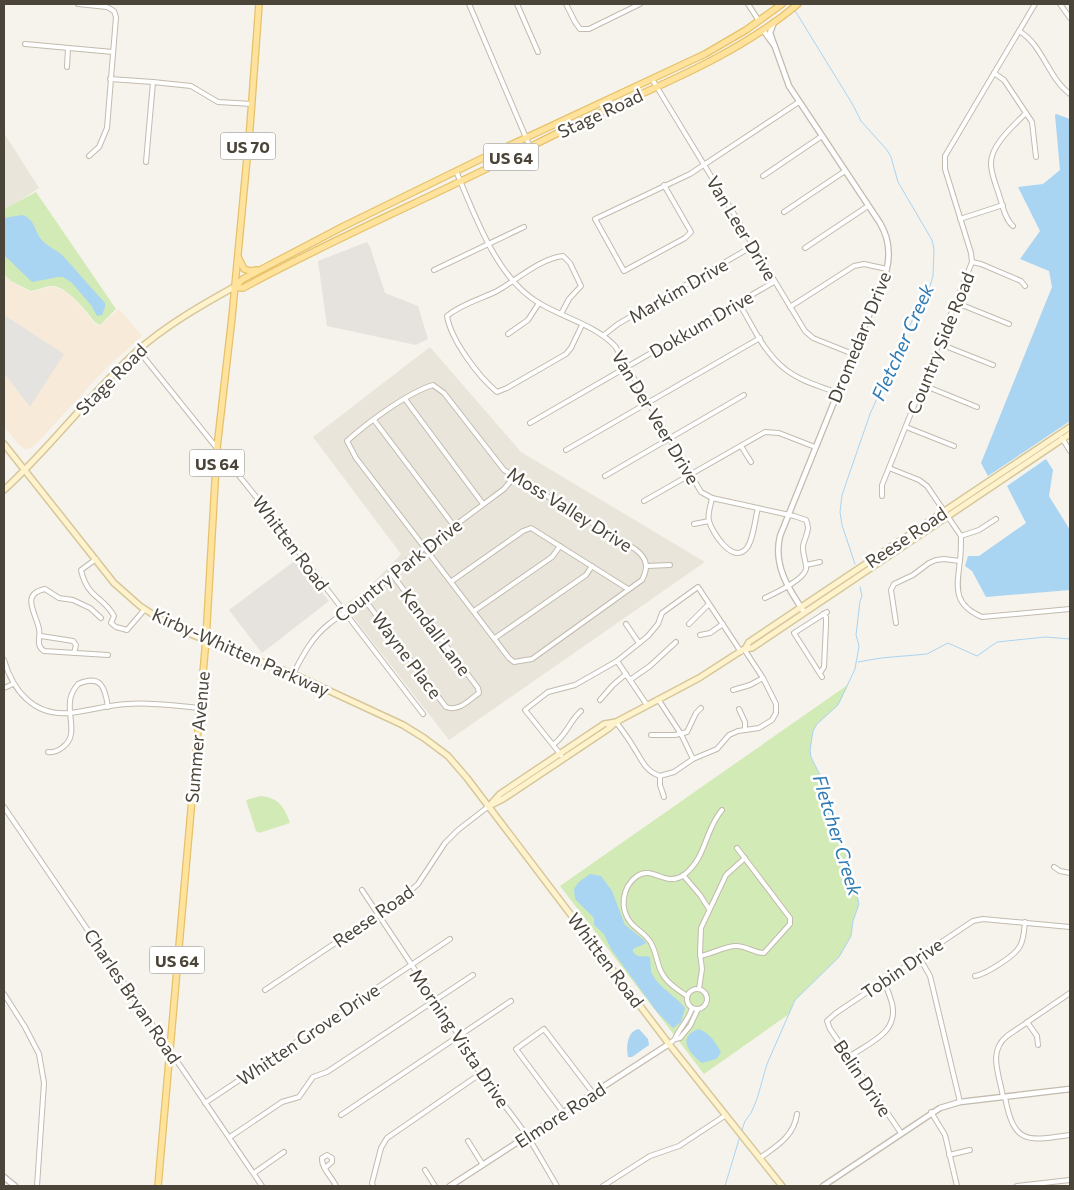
<svg xmlns="http://www.w3.org/2000/svg" width="1074" height="1190" viewBox="0 0 1074 1190" font-family="Commissioner,sans-serif">
<rect width="100%" height="100%" fill="#f6f3ec"/>
<g fill="#eae5da">
<polygon points="4,133 39,188 11,206 4,209"/>
<polygon points="430,347 521,452 705,562 449,740 344,605 368,588 401,554 313,437"/>
</g>
<polygon fill="#f7ead8" points="4,275 11,281 31,292 53,286 67,292 76,301 95,324 99,326 119,309 142,336 106,368 37,443 31,448 25,449 19,445 4,426"/>
<g fill="#e6e2dd">
<polygon points="367,242 370,247 385,293 418,306 428,339 416,345 327,326 318,261"/>
<polygon points="296,560 329,601 262,653 229,610"/>
</g>
<g fill="#d2eab5">
<path d="M36,192l80,117 -16,16 -4,-2c-10,-11 -29,-39 -46,-37 -6,1 -13,4 -19,5l-20,-10 -7,-7v-65z"/>
<polygon points="849,684 838,705 817,724 813,731 810,750 811,757 822,779 829,816 836,834 849,861 859,904 853,921 851,936 839,957 795,1000 789,1014 704,1074 560,886"/>
<path d="M261,796c18,2 23,11 29,27l-31,10 -3,-2 -10,-31z"/>
</g>
<polygon fill="#e5e3e0" points="4,315 64,354 30,407 4,373"/>
<g fill="#a9d4f2">
<polygon points="1056,114 1070,119 1070,421 988,476 981,463 1052,287 1049,271 1020,259 1040,231 1018,187 1043,184 1060,170 1055,115"/>
<path d="M22,215c13,4 12,15 19,24 6,8 15,10 22,17 14,15 28,32 42,47v4l-3,8 -5,1 -6,-11 -19,-22 -9,-6h-5l-26,5 -28,-27v-37z"/>
<polygon points="1046,459 1053,470 1049,496 1070,530 1070,590 986,597 972,571 965,566 968,556 979,556 1026,523 1007,486"/>
<path d="M590,874l11,2 11,15 13,34 19,15 2,3c-4,3 -8,3 -13,6v3c4,5 8,5 15,4l2,2c1,5 0,12 2,16 7,14 24,22 33,34l-4,14 -8,6 -16,-16 -46,-63 -7,-15 -10,-9v-7l-19,-19 -1,-10 5,-7z"/>
<path d="M639,1029l9,10 1,6 -17,12h-4c-2,-10 -1,-26 11,-28z"/>
<path d="M699,1029c11,5 17,13 22,24l-5,6 -14,4c-13,-10 -26,-26 -3,-34z"/>
</g>
<g fill="none" stroke-linecap="round" stroke-linejoin="round">
<g stroke="#a9d4f2" stroke-width="1">
<polyline points="794,9 853,105 861,121 887,150 891,157 898,182 932,240 934,249 933,276 930,286 920,303 870,414 842,495 840,512 842,525 855,564"/>
<polyline points="858,662 881,658 927,654 948,643 977,656 997,642 1045,637 1070,639"/>
<polyline points="741,1133 745,1121 751,1113 757,1099 767,1064 795,1000 839,957 851,936 853,921 859,904 849,861 836,834 829,816 822,779 811,757 810,750 813,731 817,724 838,705 855,669 859,646 856,635 860,601 862,596 860,587"/>
<polyline points="725,1186 740,1136"/>
</g>
<defs>
<g id="minor">
<polyline points="78,4 107,7 114,11 116,17 107,128 99,147 89,156"/>
<polyline points="469,4 530,147"/>
<polyline points="517,4 538,52"/>
<polyline points="566,4 575,22 580,29 589,29 640,4"/>
<polyline points="748,4 759,21"/>
<polyline points="1060,4 1070,18"/>
<path d="M1019,31c24,14 29,47 51,63"/>
<polyline points="25,44 113,52"/>
<polyline points="67,67 68,48"/>
<polyline points="994,73 1004,80 1032,122 1036,157"/>
<polyline points="110,79 153,82"/>
<polyline points="652,79 805,331 813,338 853,354"/>
<polyline points="146,162 153,82 191,86 218,102 252,104"/>
<path d="M456,171c19,44 40,107 83,132 25,15 56,22 76,43l86,146 11,6 82,18 12,4c5,10 -1,16 -3,26 -1,8 4,16 3,23 -2,11 -31,24 -41,29"/>
<polyline points="763,176 822,136"/>
<polyline points="664,185 691,232 685,238 624,271 595,219 690,174 799,102"/>
<polyline points="784,212 845,171"/>
<polyline points="960,219 1003,205"/>
<path d="M1013,226c-8,-7 -10,-19 -13,-28 -3,-11 -9,-23 -9,-34 -1,-18 23,-39 35,-51"/>
<polyline points="805,248 868,206"/>
<polyline points="972,262 981,264 1021,281 1025,286"/>
<polyline points="434,270 524,227"/>
<path d="M739,303c13,22 25,50 46,66 15,12 35,17 52,24"/>
<polyline points="957,303 1009,324"/>
<polyline points="790,307 854,266 864,264 887,269"/>
<path d="M561,314l8,-15 12,-13 -11,-23 -7,-7c-24,3 -46,24 -66,35 -16,8 -36,13 -50,25 4,24 31,60 50,76l10,-4 59,-34 5,-6 11,-23"/>
<polyline points="508,334 528,320 539,303"/>
<polyline points="604,335 618,324 753,246"/>
<polyline points="940,344 993,365"/>
<polyline points="138,350 257,498 423,714"/>
<path d="M433,385l11,8 60,77 131,79c12,9 14,18 7,31l-110,79 -18,3 -5,-4 -153,-200 -9,-17c20,-18 60,-48 86,-56z"/>
<polyline points="923,385 977,407"/>
<polyline points="405,399 483,504"/>
<polyline points="374,420 454,526"/>
<polyline points="530,423 774,282"/>
<polyline points="906,427 954,446"/>
<polyline points="1062,438 1070,451"/>
<polyline points="741,446 751,462"/>
<polyline points="566,450 760,338"/>
<path d="M889,468l30,12 8,6 34,50c0,8 0,16 -1,24 -3,27 -8,44 22,57l88,-8"/>
<polyline points="605,476 744,395"/>
<polyline points="882,496 882,485 972,262 971,253 945,169 945,156 1035,4"/>
<path d="M712,498c-1,7 -5,16 -3,23 3,11 23,43 37,28 7,-7 9,-30 12,-41"/>
<polyline points="644,501 765,432 779,433 815,447"/>
<polyline points="694,524 709,521"/>
<polyline points="961,536 979,530 996,519"/>
<path d="M96,559l-15,11c6,28 22,26 33,46l-3,7 5,4 11,3 18,-21"/>
<polyline points="806,565 820,562"/>
<polyline points="647,566 670,565"/>
<polyline points="452,581 523,531 531,528 628,589"/>
<path d="M364,599l82,108c13,5 23,-7 33,-14l-1,-5 -87,-115"/>
<polyline points="474,611 552,557 560,546"/>
<path d="M101,618l-11,-10 -17,-8 -14,-2 -14,-9c-25,5 -9,24 -6,40 2,8 -4,16 5,22l64,4"/>
<polyline points="896,623 891,590 894,584 913,575 929,563 936,560 944,559 960,561"/>
<polyline points="626,624 639,643"/>
<polyline points="689,624 709,604"/>
<polyline points="700,635 710,633 723,624"/>
<polyline points="41,636 73,641 76,645 74,653"/>
<polyline points="495,638 586,575 592,566"/>
<path d="M4,660c9,31 30,56 65,53 20,-2 38,-8 58,-9 24,-2 49,2 73,4"/>
<polyline points="617,661 647,705"/>
<polyline points="820,673 824,667 826,624 826,617 823,614"/>
<path d="M293,674c10,-19 19,-37 36,-50 20,-17 48,-28 62,-51l113,-84 10,-12"/>
<polyline points="822,677 794,633 827,612"/>
<polyline points="630,680 650,666 676,642"/>
<polyline points="4,688 13,684"/>
<polyline points="733,690 750,685 763,678"/>
<polyline points="658,699 681,734 693,759"/>
<polyline points="600,700 613,685 626,674"/>
<polyline points="739,709 745,722 745,730"/>
<path d="M616,722c6,8 13,17 18,26 8,12 11,23 26,28"/>
<polyline points="651,735 675,735 687,732 696,713 701,708"/>
<path d="M554,744c14,-11 14,-21 27,-33"/>
<path d="M48,752c6,1 10,-1 15,-5 15,-11 5,-29 7,-45 0,-6 4,-13 8,-18 23,-10 27,3 30,23"/>
<polyline points="561,755 525,710 548,692 575,685 617,661 648,636 658,624 662,613 698,587 741,652"/>
<polyline points="660,776 674,772 693,759 717,749 729,735 738,731 759,728 772,720 776,713 776,704 763,678 744,649"/>
<polyline points="660,776 660,785 664,797"/>
<polyline points="4,807 262,1186"/>
<polyline points="1054,867 1060,871 1070,873"/>
<polyline points="683,875 700,895 709,909"/>
<path d="M362,890l97,146c17,38 45,66 68,100 11,16 20,34 30,50"/>
<path d="M700,956c12,-2 25,-10 36,-10 11,0 18,7 28,7l26,-29v-6l-53,-70"/>
<polyline points="919,957 930,976 960,1102"/>
<path d="M975,976c11,-2 40,-20 45,-30 4,-7 4,-16 5,-24"/>
<circle cx="697" cy="999" r="10"/>
<polyline points="699,989 702,969 700,953 701,928 726,875 745,858"/>
<polyline points="265,990 401,899 418,884 445,843 458,830 489,806"/>
<polyline points="4,994 25,1027 39,1054 44,1083 37,1186"/>
<path d="M687,996c-13,-9 -25,-16 -29,-33 -2,-6 -3,-12 -6,-18 -4,-10 -14,-14 -21,-22 -12,-14 -9,-36 6,-47 16,-11 28,12 47,-1 23,-18 20,-44 38,-65"/>
<polyline points="1027,1022 1037,1036 1038,1045"/>
<path d="M675,1039c4,-11 14,-19 17,-31"/>
<polyline points="669,1044 675,1039 680,1038 690,1026 698,1009"/>
<path d="M849,1057c21,-15 50,-24 43,-54 -3,-8 -4,-15 -9,-21"/>
<path d="M1003,1097c-3,-21 -16,-45 4,-61l63,-43"/>
<path d="M1005,1097c9,48 22,44 65,38"/>
<polyline points="205,1103 450,939"/>
<polyline points="563,1112 516,1049 544,1029 593,1093"/>
<polyline points="931,1112 945,1135 957,1186"/>
<polyline points="341,1115 511,1001"/>
<polyline points="901,1133 830,1029 827,1021 836,1013 973,921 983,919 1070,927"/>
<polyline points="230,1137 282,1102 299,1097 313,1077 327,1072 473,975"/>
<polyline points="468,1141 483,1165"/>
<polyline points="949,1155 970,1150"/>
<path d="M760,1158c17,-12 34,-22 37,-44"/>
<path d="M325,1168l7,-6v-4l-5,-3 -5,3c-1,10 10,19 14,28"/>
<polyline points="425,1170 435,1186"/>
<polyline points="254,1173 284,1152"/>
<polyline points="373,1186 372,1183 381,1148 387,1138 480,1074"/>
<polyline points="603,1186 650,1156 679,1146 726,1115"/>
<polyline points="1017,1186 1070,1180"/>
</g>
<g id="tertiary">
<path d="M774,22l-4,11 19,53 91,137c10,17 11,36 4,55l-104,258c-7,29 8,52 24,76"/>
<polyline points="763,30 774,45"/>
<polyline points="4,1177 15,1186"/>
<polyline points="450,1186 669,1044"/>
<polyline points="823,1186 940,1108 960,1102 1070,1089"/>
</g>
<g id="secondary">
<polyline points="4,444 114,583 140,606 160,619 193,635 293,674 403,725 424,738 448,756 467,778 669,1044 782,1186"/>
<path d="M4,490c47,-43 85,-95 132,-138 29,-26 64,-46 98,-65"/>
<polyline points="745,649 749,642 1070,427"/>
<polyline points="492,803 500,794 604,724 616,722"/>
<polyline points="489,806 503,799 608,729 616,722 699,678 744,649 752,648 1070,434"/>
</g>
<g id="primary">
<polyline points="238,257 244,269 250,271 257,270"/>
<path d="M234,287l9,1c79,-43 161,-79 241,-118 37,-18 72,-37 109,-54 71,-33 144,-61 205,-112"/>
<polyline points="234,287 243,279 344,226 487,156 705,54 746,30 782,4"/>
<polyline points="158,1186 206,639 217,448 232,317 250,127 259,4"/>
</g>
</defs>
<use href="#minor" stroke="#c2bbae" stroke-width="6"/>
<use href="#tertiary" stroke="#c2bbae" stroke-width="7"/>
<use href="#secondary" stroke="#d6c79b" stroke-width="8"/>
<use href="#primary" stroke="#e6c16a" stroke-width="8"/>
<use href="#minor" stroke="#fff" stroke-width="4"/>
<use href="#tertiary" stroke="#fff" stroke-width="4.5"/>
<use href="#secondary" stroke="#fff3cd" stroke-width="5"/>
<use href="#primary" stroke="#ffe39c" stroke-width="5.5"/>
</g>
<g text-anchor="middle" dominant-baseline="central" stroke-width="5" stroke-linejoin="round" paint-order="stroke">
<g fill="#fff" stroke="#817c74" stroke-width="1">
<rect x="220.5" y="132.5" width="55" height="27" rx="4"/>
<rect x="483.5" y="143.5" width="55" height="27" rx="4"/>
<rect x="189.5" y="449.5" width="55" height="27" rx="4"/>
<rect x="149.5" y="946.5" width="55" height="27" rx="4"/>
</g>
<g font-size="16" font-weight="bold" fill="#4b4439">
<text x="248" y="146">US 70</text>
<text x="511" y="157">US 64</text>
<text x="217" y="463">US 64</text>
<text x="177" y="960">US 64</text>
</g>
<g font-size="18" fill="#4b4439" stroke="#fff">
<text transform="translate(600 113) rotate(-25)">Stage Road</text>
<text transform="translate(742 228) rotate(59)">Van Leer Drive</text>
<text transform="translate(678 290) rotate(-30)">Markim Drive</text>
<text transform="translate(701 324) rotate(-30)">Dokkum Drive</text>
<text transform="translate(859 337) rotate(-68)">Dromedary Drive</text>
<text transform="translate(940 343) rotate(-68)">Country Side Road</text>
<text transform="translate(111 379) rotate(-45)">Stage Road</text>
<text transform="translate(656 417) rotate(59)">Van Der Veer Drive</text>
<text transform="translate(570 509) rotate(32)">Moss Valley Drive</text>
<text transform="translate(906 537) rotate(-34)">Reese Road</text>
<text transform="translate(291 543) rotate(53)">Whitten Road</text>
<text transform="translate(398 570) rotate(-38)">Country Park Drive</text>
<text transform="translate(436 632) rotate(53)">Kendall Lane</text>
<text transform="translate(241 652) rotate(24)">Kirby-Whitten Parkway</text>
<text transform="translate(407 655) rotate(53)">Wayne Place</text>
<text transform="translate(197 737) rotate(-85)">Summer Avenue</text>
<text transform="translate(373 916) rotate(-35)">Reese Road</text>
<text transform="translate(606 960) rotate(53)">Whitten Road</text>
<text transform="translate(902 968) rotate(-34)">Tobin Drive</text>
<text transform="translate(133 996) rotate(56)">Charles Bryan Road</text>
<text transform="translate(308 1034) rotate(-34)">Whitten Grove Drive</text>
<text transform="translate(460 1038) rotate(56)">Morning Vista Drive</text>
<text transform="translate(863 1078) rotate(56)">Belin Drive</text>
<text transform="translate(560 1115) rotate(-33)">Elmore Road</text>
</g>
<g font-size="19" font-style="italic" fill="#2e7ab2" stroke="#fff">
<text transform="translate(902 342) rotate(-66)">Fletcher Creek</text>
<text transform="translate(838 835) rotate(73)">Fletcher Creek</text>
</g>
</g>
<rect width="1074" height="1190" fill="none" stroke="#4b4439" stroke-width="10"/>
</svg>
